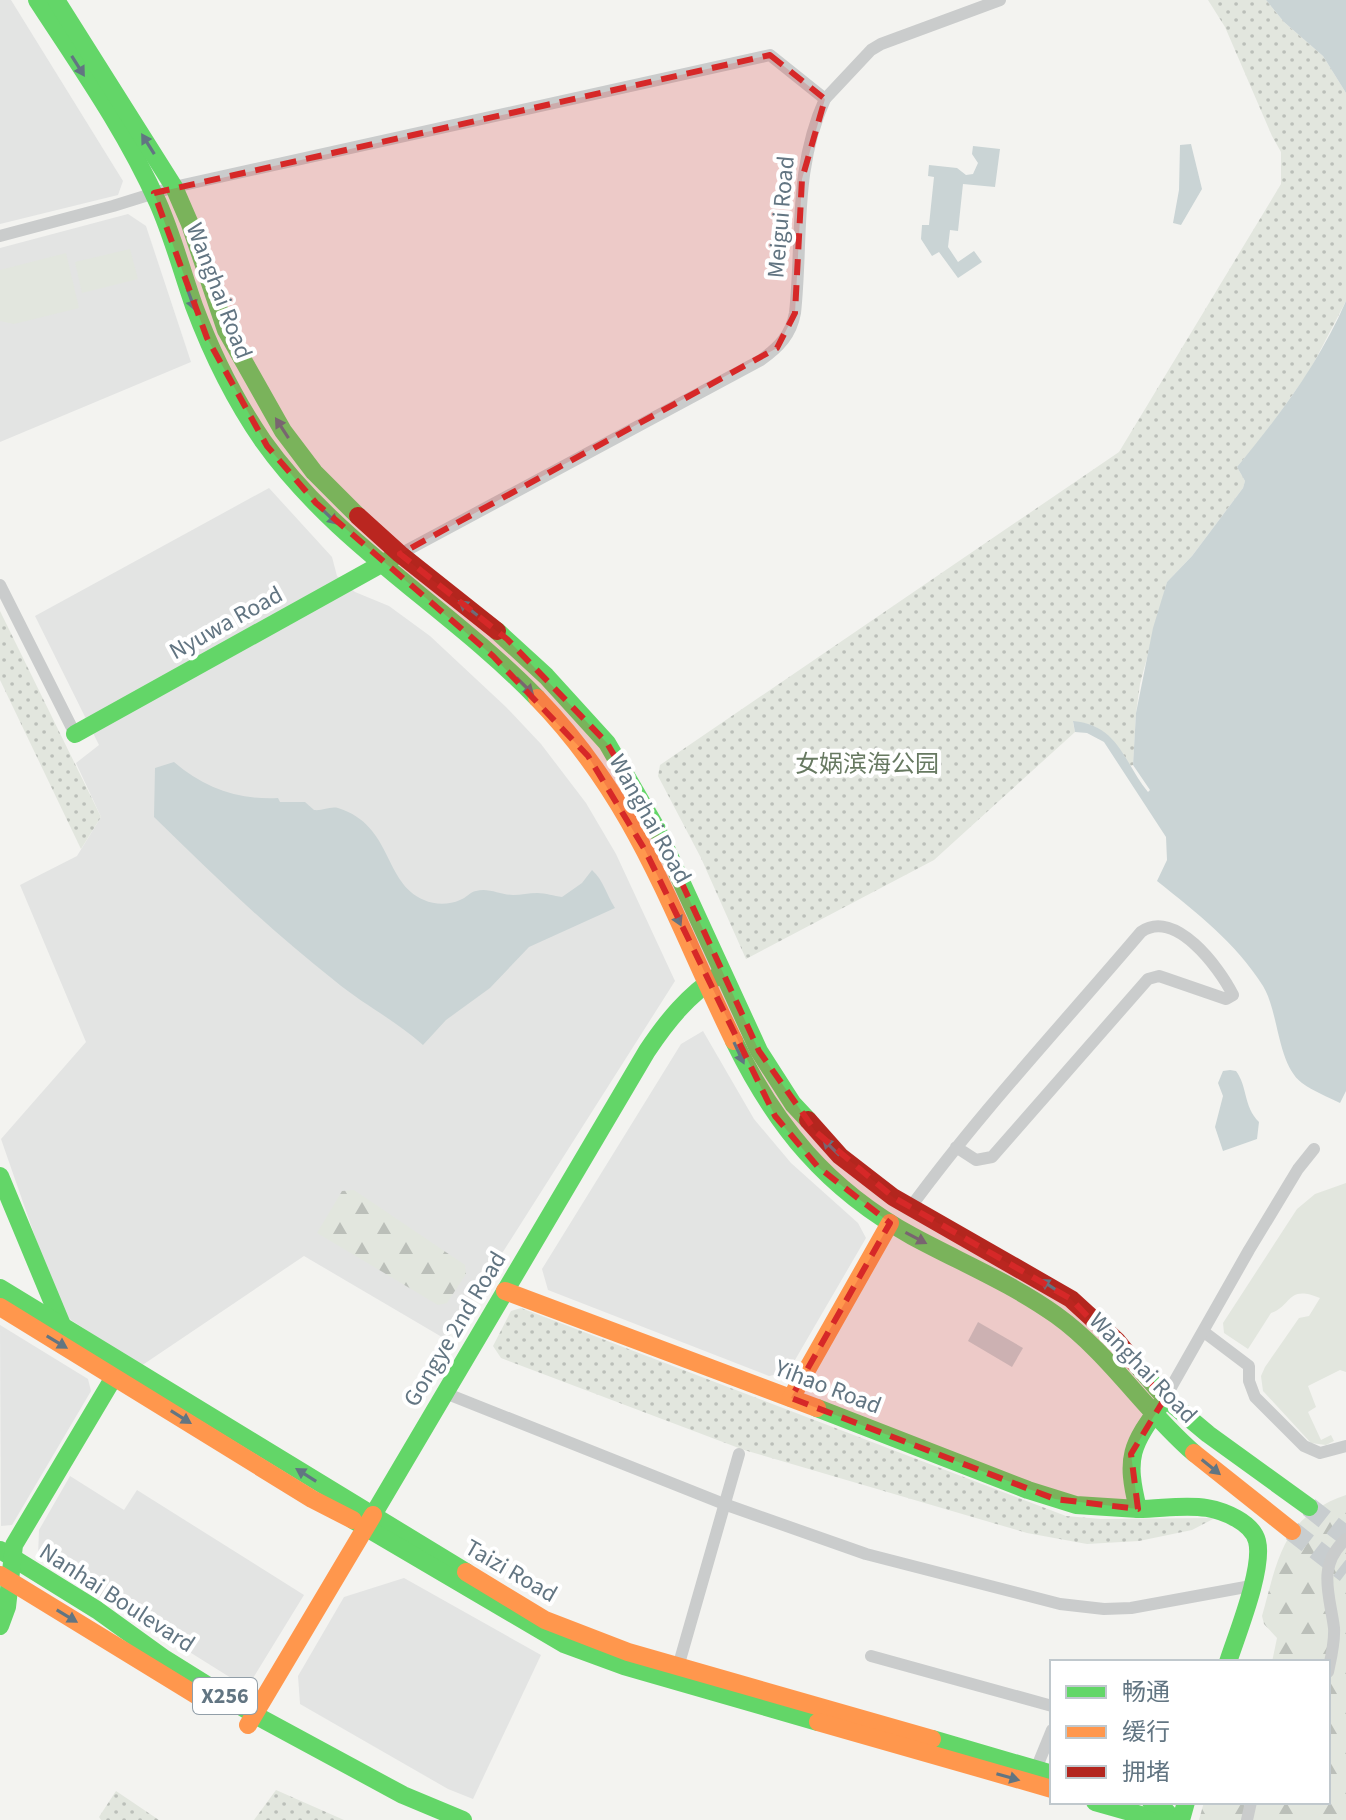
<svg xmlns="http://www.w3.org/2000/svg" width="1346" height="1820" viewBox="0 0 1346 1820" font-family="'Source Sans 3','Noto Sans SC',sans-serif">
<defs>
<pattern id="grass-dots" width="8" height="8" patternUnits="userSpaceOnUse" patternTransform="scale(2)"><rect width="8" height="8" fill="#e2e6de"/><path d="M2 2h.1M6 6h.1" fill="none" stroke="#bbbfb9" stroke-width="1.8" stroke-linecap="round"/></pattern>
<pattern id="forest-firs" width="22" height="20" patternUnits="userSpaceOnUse" patternTransform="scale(2)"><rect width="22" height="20" fill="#e2e6de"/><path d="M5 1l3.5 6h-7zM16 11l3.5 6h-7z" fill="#bbbfb9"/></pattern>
</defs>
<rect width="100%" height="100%" fill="#f3f3f0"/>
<g fill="#e3e4e3">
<polygon points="0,0 11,0 123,181 118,195 0,224"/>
<polygon points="128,214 146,226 191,362 0,442 0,248"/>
<polygon points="269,488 332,557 337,576 355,592 389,606 430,636 506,707 541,744 586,803 616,854 675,981 447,1340 304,1256 141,1366 68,1318 56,1297 1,1139 86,1042 20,885 77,856 101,817 76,763 99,745 35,616"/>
<polygon points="703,1031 754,1119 791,1163 858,1223 866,1238 788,1372 769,1376 548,1290 542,1269 681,1044"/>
<polygon points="0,1325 88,1379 91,1391 12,1525 1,1526"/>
<polygon points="70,1476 124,1510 137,1490 304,1595 247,1688 38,1557 39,1530"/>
<polygon points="404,1578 541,1655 473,1799 448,1789 300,1704 298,1676 344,1597"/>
</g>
<g fill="url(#grass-dots)">
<path d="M1208,0h58l18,22 39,34 23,37v208l-36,69 -43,61 -30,36 8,14 -2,7 -51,68 -25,26 -27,102 -4,29 -3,52 -3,1c-14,-24 -27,-43 -57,-44l2,10 -141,128 -188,99 -45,-101 -43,-82 2,-11 459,-313 162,-268v-32l-9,-16 -47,-109z"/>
<polygon points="0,611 101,817 81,849 0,680"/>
<polygon points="521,1308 1066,1516 1101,1519 1215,1518 1192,1530 1139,1541 1087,1544 1027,1533 744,1450 501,1358 493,1346 511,1311"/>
<polygon points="276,1790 344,1820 254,1820"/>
<polygon points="116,1791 159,1820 101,1820 99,1817"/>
</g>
<g fill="url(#forest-firs)">
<polygon points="354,1190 465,1265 466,1274 447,1303 438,1305 317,1233 342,1191"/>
<path d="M1346,1495v325h-147l5,-18h124v-140h-56l5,-24 -13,-14 -2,-8c16,-57 20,-99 84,-121z"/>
</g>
<g fill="#e2e6de">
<polygon points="130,249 138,279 82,293 75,262"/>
<polygon points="66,253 79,308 14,324 0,321 0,270"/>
<path d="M1346,1183v189l-6,-2 -32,16 8,21 -8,5 13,28 10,-5 3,6 -8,4 -15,-2 -48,-52 -2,-15 4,-9 34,-49 10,-2 11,-18c-33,-14 -28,8 -49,15l-23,36 -24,-16 -1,-10 74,-114 18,-15z"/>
</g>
<g fill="#cad4d5">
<polygon points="1266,0 1346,0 1346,93 1323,56 1284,22"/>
<polygon points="1191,144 1202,189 1181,225 1173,223 1179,190 1180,145"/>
<polygon points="973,146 1000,149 995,187 963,184 958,231 950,230 948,247 958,262 974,251 982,262 958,278 939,252 932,256 921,239 922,225 929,225 934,177 928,176 929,165 957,168 966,175 973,174 978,163 972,154"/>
<path d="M1346,301v790l-6,12c-12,-6 -27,-12 -38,-20 -25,-19 -23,-71 -39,-97 -27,-43 -67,-74 -106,-105l10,-21 -1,-23 -62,-95 -17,-9 -12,-1 -2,-11c46,4 51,42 75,71l2,-2 -17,-25 3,-52 17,-85 14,-46 25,-26 51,-68 2,-7 -8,-14c43,-52 82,-104 109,-166z"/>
<path d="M174,762c30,26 64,38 104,36l2,4h25l9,8c9,1 16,-4 24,-2 55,17 45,75 86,92 11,5 25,5 36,0 6,-2 10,-8 16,-9 12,-4 25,4 37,4 8,0 16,-2 24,-2 9,0 17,3 25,4l20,-14 10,-13c12,11 14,24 23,38l-86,39 -39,41 -44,32 -23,25c-28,-25 -59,-40 -88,-64 -64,-50 -123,-107 -181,-164l1,-49z"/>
<path d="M1230,1070l6,1c12,16 7,35 23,51l-2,17 -34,12 -8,-24 8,-31 -5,-13 5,-12z"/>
<polygon points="978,1322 1023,1348 1012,1367 968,1341"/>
</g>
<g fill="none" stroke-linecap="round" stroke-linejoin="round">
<g stroke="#c8cdcf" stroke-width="20" stroke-dasharray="20 10" stroke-linecap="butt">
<polyline points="1309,1507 1346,1536"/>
<polyline points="1292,1531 1346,1573"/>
</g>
<g stroke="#cacccc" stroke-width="12">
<polyline points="825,99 871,50 881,44 1000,0"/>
<path d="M0,236l113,-30 61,-19 596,-132 55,44c-32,71 -22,139 -30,214 -4,22 -16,34 -34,47l-361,194"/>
<polyline points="0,585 75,734"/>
<path d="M910,1208c71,-97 153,-184 231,-276 34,-24 78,35 92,63l-7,4 -61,-21 -6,-2 -11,3 -156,178 -16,3 -20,-13"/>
<polyline points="1204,1332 1249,1366 1249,1381 1255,1397 1304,1446 1320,1453 1346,1446"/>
<polyline points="445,1393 724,1504 866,1554 1060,1604 1104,1609 1131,1608 1251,1586"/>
<polyline points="1165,1398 1249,1250 1298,1169 1314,1149"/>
<polyline points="871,1656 1052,1706"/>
<polyline points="678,1667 739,1454"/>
<path d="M1328,1672c3,-14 7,-30 6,-44 -4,-33 -18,-62 12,-89"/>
<polyline points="1036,1769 1052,1730"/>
<polyline points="1247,1820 1251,1802"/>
</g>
<g stroke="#63d668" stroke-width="18">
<path d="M37,0c43,66 89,131 121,203 15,34 24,69 36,103 18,48 40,93 69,135 73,103 187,167 274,257"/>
<polyline points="56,0 174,187 190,224 226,330 283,431 314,472 358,516"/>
<polyline points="497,631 546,676 607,743 657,829 759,1051 793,1104 808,1120"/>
<polyline points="75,734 394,557"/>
<path d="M734,1041c42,86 93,148 178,195 48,26 99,47 144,79 53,38 89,96 138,138"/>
<polyline points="0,1176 62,1325"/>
<polyline points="0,1288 466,1572"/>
<polyline points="1135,1363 1165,1398 1208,1434 1309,1507"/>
<path d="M1162,1403c-31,43 -37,53 -24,106 23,0 46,-5 69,-1 17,3 45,14 50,33 7,27 -20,93 -29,121"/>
<polyline points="817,1408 1028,1490 1076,1505 1138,1509"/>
<path d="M373,1515l274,-464c20,-30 41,-56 72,-76"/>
<polyline points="353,1520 564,1644 624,1666 818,1722"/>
<polyline points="0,1550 97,1610 165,1659 255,1715 403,1795 463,1820"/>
<polyline points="0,1626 7,1607 14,1545 114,1377"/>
<polyline points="932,1739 1052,1774"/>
<polyline points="1095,1802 1158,1820"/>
<polyline points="1151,1802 1160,1805 1174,1820"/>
<polyline points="1181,1820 1186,1802"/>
</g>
<g stroke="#ff974d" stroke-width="18">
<path d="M537,698c101,104 135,217 197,343"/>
<polyline points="505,1291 817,1408"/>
<polyline points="0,1307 312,1499 353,1520"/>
<polyline points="791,1398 890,1223"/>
<polyline points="1194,1453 1292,1531"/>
<polyline points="466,1572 545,1620 628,1652 932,1739"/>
<polyline points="0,1575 201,1698"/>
<polyline points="818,1722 1052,1789"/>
<polyline points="248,1725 373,1515"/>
</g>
<g stroke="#b3261e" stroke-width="18">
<polyline points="358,516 400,554 497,631"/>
<polyline points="808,1120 840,1156 893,1197 1071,1299 1117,1341 1135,1363"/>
</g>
</g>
<defs><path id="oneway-solid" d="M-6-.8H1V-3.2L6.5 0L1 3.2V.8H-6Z" transform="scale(2)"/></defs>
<g fill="#627582">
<use href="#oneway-solid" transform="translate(78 66) rotate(58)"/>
<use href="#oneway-solid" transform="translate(148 144) rotate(-122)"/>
<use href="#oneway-solid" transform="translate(191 299) rotate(70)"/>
<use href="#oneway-solid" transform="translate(282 428) rotate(-123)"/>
<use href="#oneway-solid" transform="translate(329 516) rotate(44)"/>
<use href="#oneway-solid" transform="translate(468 608) rotate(-142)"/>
<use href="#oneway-solid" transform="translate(525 686) rotate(45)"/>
<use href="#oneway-solid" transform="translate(676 915) rotate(65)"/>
<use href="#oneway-solid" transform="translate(739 1053) rotate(65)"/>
<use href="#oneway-solid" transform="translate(831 1147) rotate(-135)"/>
<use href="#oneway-solid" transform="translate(916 1238) rotate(28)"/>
<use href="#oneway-solid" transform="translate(1050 1286) rotate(-147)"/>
<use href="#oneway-solid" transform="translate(57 1342) rotate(31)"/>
<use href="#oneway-solid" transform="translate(181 1417) rotate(32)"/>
<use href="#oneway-solid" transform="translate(1211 1467) rotate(39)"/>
<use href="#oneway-solid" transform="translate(306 1475) rotate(-148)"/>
<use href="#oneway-solid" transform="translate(67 1616) rotate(31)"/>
<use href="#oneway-solid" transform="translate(1008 1777) rotate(16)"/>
</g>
<path fill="#d62828" fill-opacity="0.2" stroke="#d62828" stroke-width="6" stroke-dasharray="16 10" stroke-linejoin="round" d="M770,55l55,44 -23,80 -7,134 -18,35 -377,206 107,85 100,104 50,86 102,222 57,81 77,65 178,102 94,99 -34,56 7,55 -83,-10 -264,-101 99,-175 -72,-56 -43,-51 -130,-266 -57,-94 -95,-100 -177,-153 -49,-57 -60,-108 -53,-145z"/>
<g text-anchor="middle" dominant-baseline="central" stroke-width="8" stroke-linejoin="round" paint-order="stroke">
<rect fill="#fff" stroke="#919ea8" stroke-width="2" x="193" y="1678" width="64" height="36" rx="6"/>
<g font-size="22" font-weight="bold" fill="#627582">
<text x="225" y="1696">X256</text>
</g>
<g font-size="24" fill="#627582" stroke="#fff">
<text transform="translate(781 217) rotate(-85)">Meigui Road</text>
<text transform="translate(219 291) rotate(69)">Wanghai Road</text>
<text transform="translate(226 623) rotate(-29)">Nyuwa Road</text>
<text transform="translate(650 819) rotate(61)">Wanghai Road</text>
<text transform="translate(455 1329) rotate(-59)">Gongye 2nd Road</text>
<text transform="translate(1143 1368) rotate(46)">Wanghai Road</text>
<text transform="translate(828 1387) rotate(21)">Yihao Road</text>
<text transform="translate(511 1571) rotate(30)">Taizi Road</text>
<text transform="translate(117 1598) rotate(33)">Nanhai Boulevard</text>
</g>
<g font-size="24" fill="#677961" stroke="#fff">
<text x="867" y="764">女娲滨海公园</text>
</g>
</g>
<rect x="1050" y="1660" width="280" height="144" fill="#ffffff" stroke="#c0c8cd" stroke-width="2"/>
<rect x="1066" y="1686" width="40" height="12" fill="#63d668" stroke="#c0c8cd" stroke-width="2"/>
<text x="1122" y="1700" font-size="24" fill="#627582">畅通</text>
<rect x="1066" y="1726" width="40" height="12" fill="#ff974d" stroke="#c0c8cd" stroke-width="2"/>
<text x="1122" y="1740" font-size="24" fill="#627582">缓行</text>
<rect x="1066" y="1766" width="40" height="12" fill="#b3261e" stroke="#c0c8cd" stroke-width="2"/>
<text x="1122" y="1780" font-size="24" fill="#627582">拥堵</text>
</svg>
